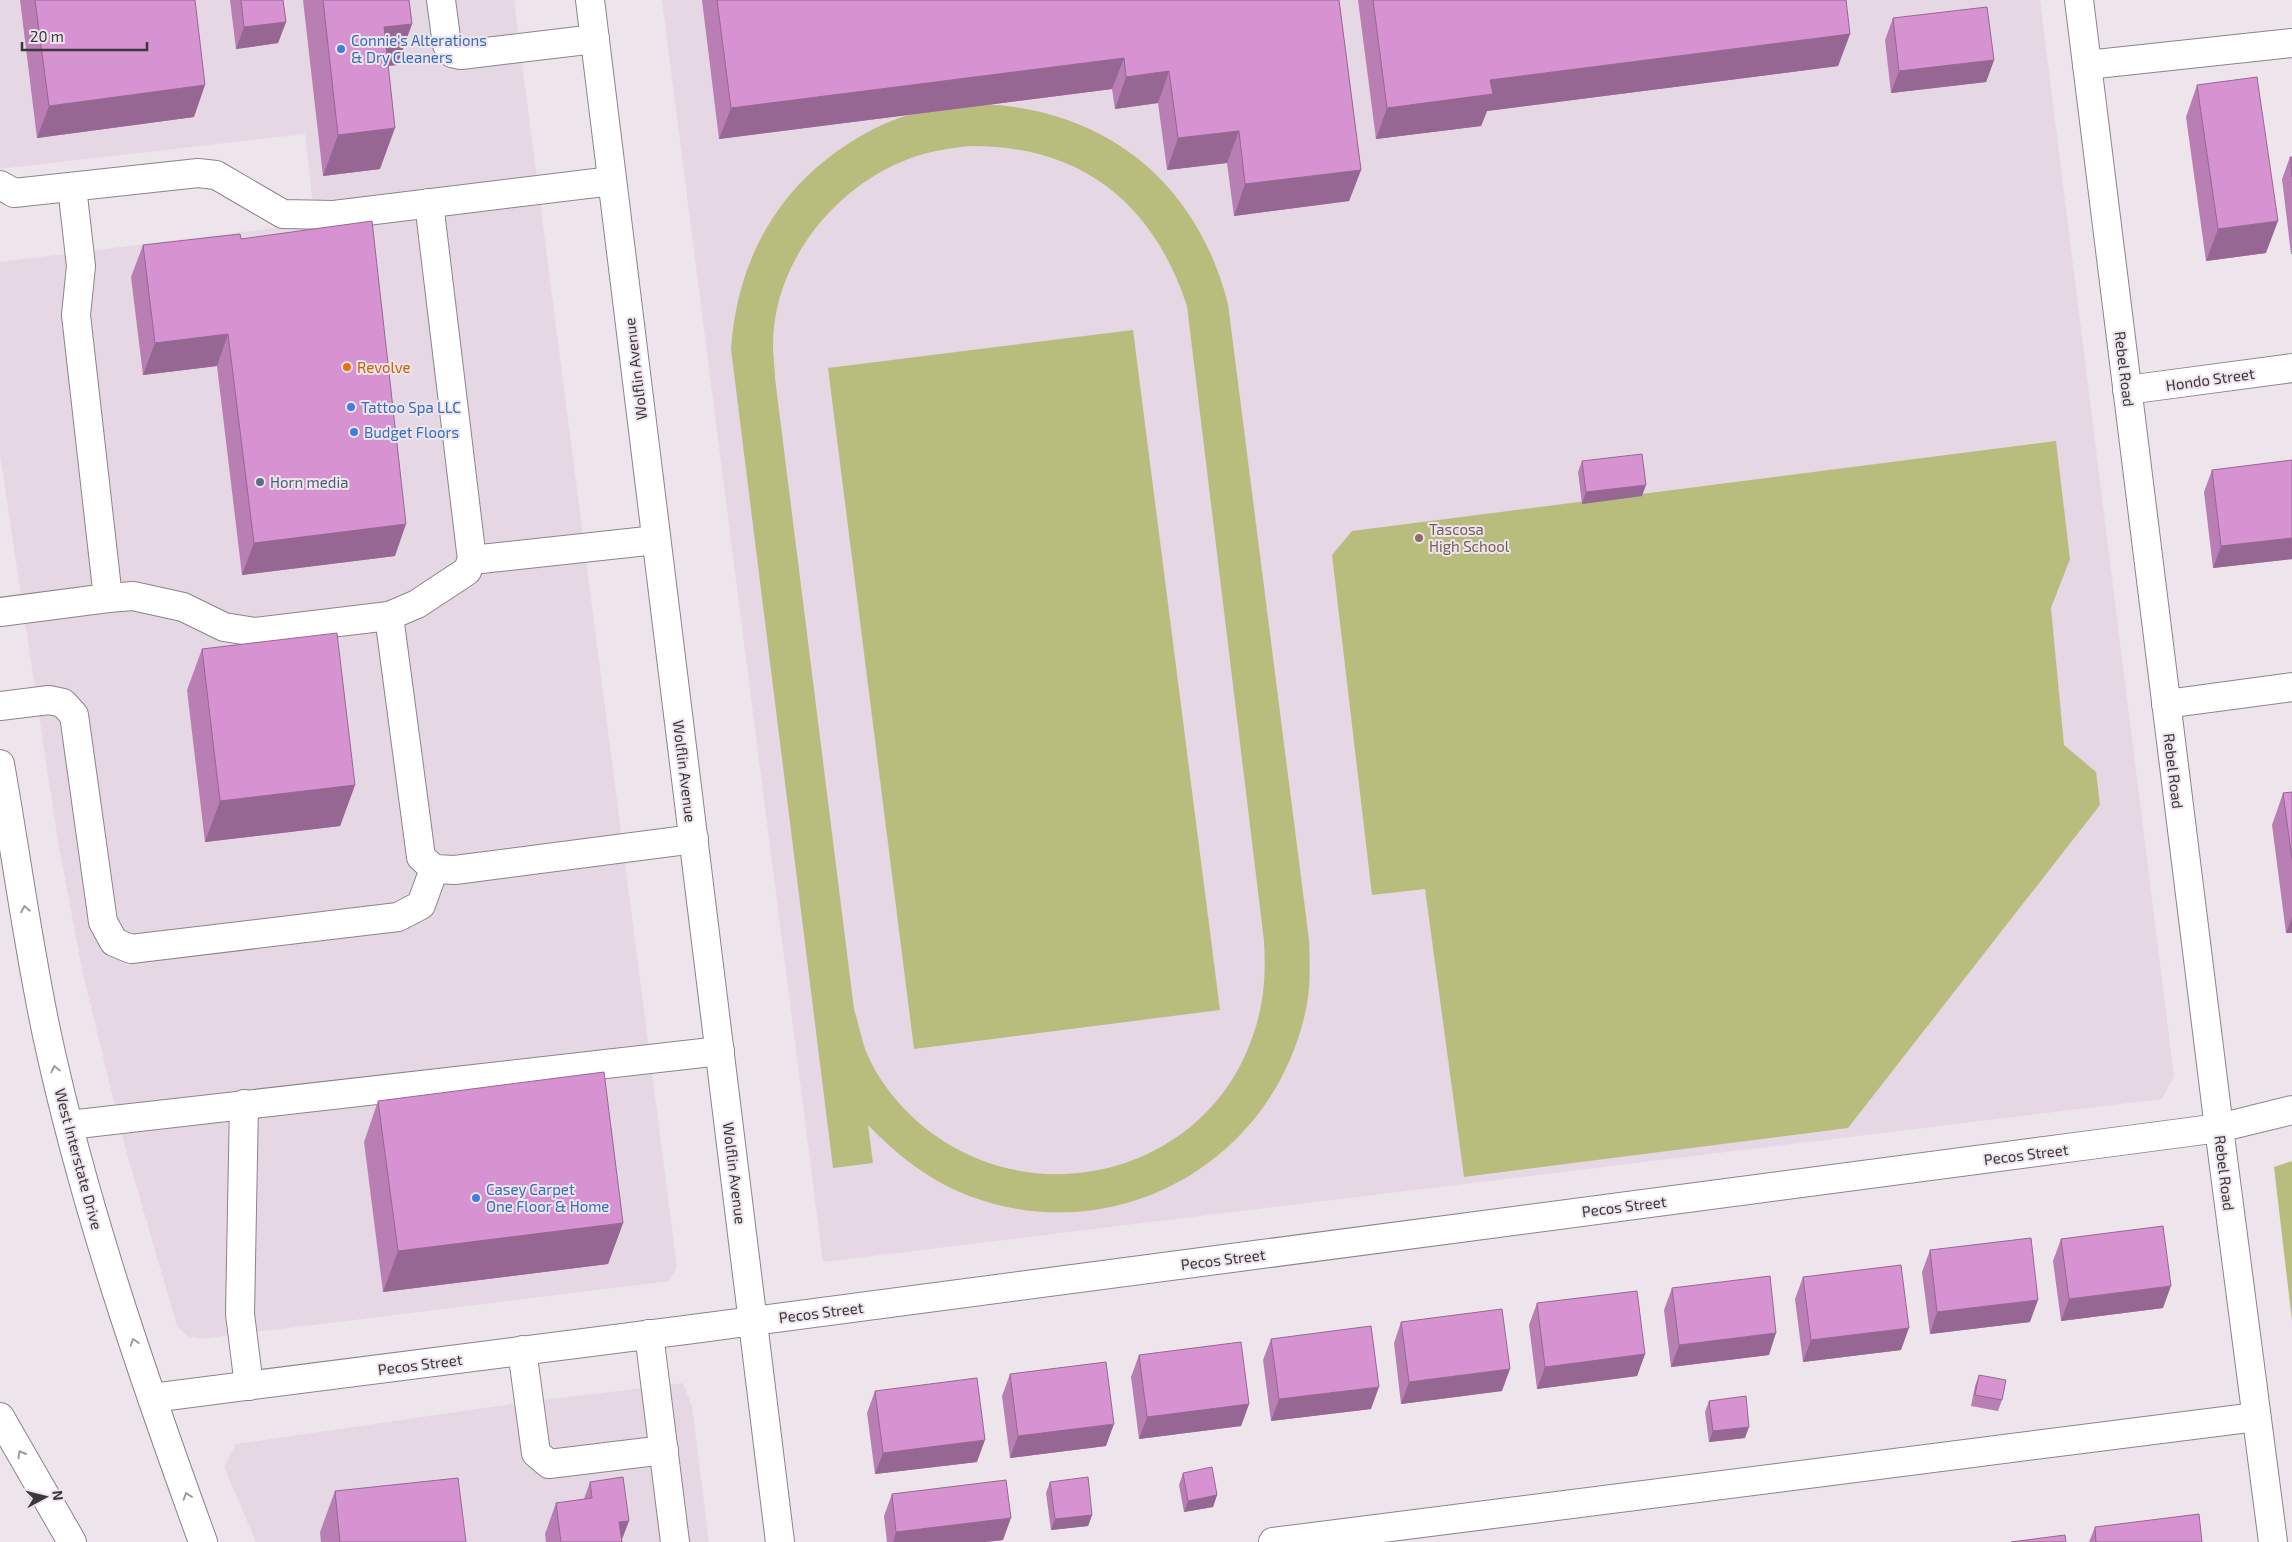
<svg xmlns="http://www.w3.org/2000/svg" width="2292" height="1542" viewBox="0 0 2292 1542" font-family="'Exo 2',sans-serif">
<rect width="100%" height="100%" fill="#eee5ec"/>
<g fill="#e6d7e4">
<polygon points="0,0 514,0 677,1267 669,1281 200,1339 187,1336 177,1326 125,1147 83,974 58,842 0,455 0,262 315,223 305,134 0,169"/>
<polygon points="662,0 2040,0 2174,1076 2162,1099 823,1262"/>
<polygon points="683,1383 692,1406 709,1542 256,1542 224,1467 236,1444 511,1404"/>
</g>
<g fill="#b8bd7e" fill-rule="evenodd">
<path d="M981,104c125,5 216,78 247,200l81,636c1,26 2,52 -5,78 -36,147 -189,231 -332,179 -41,-15 -74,-41 -104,-72l5,38 -40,5 -102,-819c6,-87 45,-160 120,-207 20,-13 43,-24 66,-29 20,-5 43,-6 64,-9zM972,146c110,0 181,57 215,160l77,635c2,34 0,65 -12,97 -45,130 -205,176 -316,98 -30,-21 -57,-52 -71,-87 -4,-13 -7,-27 -11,-40l-79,-631c0,-11 -2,-21 -2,-31 -1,-80 57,-155 128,-185 23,-10 47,-14 71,-16z"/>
<polygon points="1133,330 1220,1010 914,1049 828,368"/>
<polygon points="2056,441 2070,559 2051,608 2064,745 2096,772 2100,805 1848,1128 1464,1177 1425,889 1372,895 1332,555 1352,531"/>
<polygon points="2292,1161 2292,1321 2274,1167"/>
</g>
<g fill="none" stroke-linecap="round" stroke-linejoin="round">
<defs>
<g id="minor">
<polyline points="441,0 447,45 452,53 461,55 595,39"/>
<polyline points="2079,0 2219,1128 2273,1542"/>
<polyline points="2087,65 2292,43"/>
<polyline points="0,185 14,193 198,173 216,175 283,214 334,215 612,181"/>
<polyline points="2127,390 2292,368"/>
<polyline points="472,560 656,540"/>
<polyline points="108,598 133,596 183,607 224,627 255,632 389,616 417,604 467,571 472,560 429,203"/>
<polyline points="0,612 108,598 76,315 81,266 72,187"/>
<polyline points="389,616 421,857 434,869 455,870 694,839"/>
<polyline points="2166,704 2292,687"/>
<polyline points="0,706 49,700 63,703 74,715 103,922 114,942 131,949 398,917 421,905 434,869"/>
<polyline points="244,1104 240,1314 249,1386"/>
<polyline points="69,1125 720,1051"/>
<polyline points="649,1334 675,1542"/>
<polyline points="522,1350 536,1453 549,1464 664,1450"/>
<polyline points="152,1398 693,1329 2090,1145 2219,1128 2292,1110"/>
<polyline points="1273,1542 2256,1417"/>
</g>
<g id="major">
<polyline points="590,0 780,1542"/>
<path d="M0,764c16,90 28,182 47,271 37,172 96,342 156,507"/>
</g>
<polyline id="highway" points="0,1417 72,1542"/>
</defs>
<use href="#minor" stroke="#8c838b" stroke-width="30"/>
<use href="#major" stroke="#8c838b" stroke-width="30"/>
<use href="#highway" stroke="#8c838b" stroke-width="30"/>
<use href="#minor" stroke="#fff" stroke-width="28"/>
<use href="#major" stroke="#fff" stroke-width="28"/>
<use href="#highway" stroke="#fff" stroke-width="28"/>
</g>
<g fill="#b97eb4">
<polygon points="20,0 195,0 194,117 37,138"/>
<polygon points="230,0 283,0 286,22 278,43 236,49"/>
<polygon points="303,0 409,0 412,24 397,65 388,66 380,169 323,176"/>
<polygon points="702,0 1339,0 1361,170 1349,201 1234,216 1227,163 1167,170 1158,103 1115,109 1112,89 719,139"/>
<polygon points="1358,0 1846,0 1850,34 1838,66 1487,111 1481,126 1376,139"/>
<polygon points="1893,18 1994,60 1986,82 1891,93 1885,40"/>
<polygon points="2197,85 2266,253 2206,261 2186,117"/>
<polygon points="2290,157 2292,157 2292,254 2291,254 2282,179"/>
<polygon points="241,239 395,556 242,575 217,366 143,375 131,277 143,245"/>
<polygon points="2292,460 2292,559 2213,568 2204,492 2212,470"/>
<polygon points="1582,461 1642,496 1582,504 1578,472"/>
<polygon points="202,649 355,785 340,826 205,842 187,690"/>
<polygon points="2292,792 2292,933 2286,933 2272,825 2283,793"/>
<polygon points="378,1101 623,1223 608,1264 383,1292 364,1142"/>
<polygon points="2061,1239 2163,1308 2061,1321 2053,1261"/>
<polygon points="1930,1250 2030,1322 1930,1334 1922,1272"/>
<polygon points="1803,1277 1901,1350 1803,1362 1795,1299"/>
<polygon points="1672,1288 1769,1355 1671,1367 1664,1310"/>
<polygon points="1537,1303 1645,1354 1637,1376 1537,1389 1529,1325"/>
<polygon points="1401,1322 1502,1391 1401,1404 1394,1343"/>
<polygon points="1271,1339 1371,1409 1271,1421 1263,1360"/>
<polygon points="1139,1355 1249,1404 1241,1426 1139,1439 1131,1377"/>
<polygon points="1010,1374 1106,1446 1010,1458 1002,1396"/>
<polygon points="1979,1375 2002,1400 1998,1411 1971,1406 1975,1386"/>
<polygon points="875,1391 977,1462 875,1474 867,1413"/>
<polygon points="1709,1401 1745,1438 1709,1442 1705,1412"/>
<polygon points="1183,1473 1217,1495 1213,1507 1184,1512 1179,1485"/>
<polygon points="590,1482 622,1542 546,1542 545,1534 556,1503 584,1499"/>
<polygon points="1050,1482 1092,1515 1088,1526 1051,1530 1046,1493"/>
<polygon points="335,1491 466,1542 321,1542 320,1532"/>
<polygon points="892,1494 1003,1540 985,1542 887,1542 884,1516"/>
<polygon points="2095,1527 2202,1542 2089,1542"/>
</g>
<g fill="#966792">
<polygon points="286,22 278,43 236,49 244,27"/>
<polygon points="412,24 397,65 369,68 384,27"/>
<polygon points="1850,34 1838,66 1487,111 1481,126 1376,139 1387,108 1490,80"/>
<polygon points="1124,58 1112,89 719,139 731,108"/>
<polygon points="1994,60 1986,82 1891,93 1899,71"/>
<polygon points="1169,71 1158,103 1115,109 1126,77"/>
<polygon points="205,85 194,117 37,138 49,106"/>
<polygon points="395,128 380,169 323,176 338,135"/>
<polygon points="1239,131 1227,163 1167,170 1178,138"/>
<polygon points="1361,170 1349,201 1234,216 1245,184"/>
<polygon points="2278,221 2266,253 2206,261 2218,229"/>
<polygon points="228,334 217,366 143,375 155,343"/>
<polygon points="1646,485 1642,496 1582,504 1586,492"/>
<polygon points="406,524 395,556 242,575 254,543"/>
<polygon points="2292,538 2292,559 2213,568 2221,546"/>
<polygon points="355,785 340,826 205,842 220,801"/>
<polygon points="2292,917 2292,933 2286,933"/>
<polygon points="623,1223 608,1264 383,1292 398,1251"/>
<polygon points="2171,1286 2163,1308 2061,1321 2069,1299"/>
<polygon points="2038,1300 2030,1322 1930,1334 1937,1312"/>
<polygon points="1909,1328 1901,1350 1803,1362 1811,1340"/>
<polygon points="1776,1333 1769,1355 1671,1367 1679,1345"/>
<polygon points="1645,1354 1637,1376 1537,1389 1545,1367"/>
<polygon points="1510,1369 1502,1391 1401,1404 1409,1382"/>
<polygon points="1379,1387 1371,1409 1271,1421 1279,1399"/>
<polygon points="1249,1404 1241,1426 1139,1439 1147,1417"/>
<polygon points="1114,1424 1106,1446 1010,1458 1018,1436"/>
<polygon points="1749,1427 1745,1438 1709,1442 1713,1431"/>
<polygon points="985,1440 977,1462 875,1474 883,1453"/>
<polygon points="1217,1495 1213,1507 1184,1512 1188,1501"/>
<polygon points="1092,1515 1088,1526 1051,1530 1055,1519"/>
<polygon points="1011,1518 1003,1540 985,1542 893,1542 896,1532"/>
<polygon points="629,1521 621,1542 619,1522"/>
</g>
<g fill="#d793d1" stroke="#966792">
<polygon points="35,0 195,0 205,85 49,106"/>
<polygon points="241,0 283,0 286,22 244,27"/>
<polygon points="323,0 409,0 412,24 384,27 395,128 338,135"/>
<polygon points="717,0 1339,0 1361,170 1245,184 1239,131 1178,138 1169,71 1126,77 1124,58 731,108"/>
<polygon points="1373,0 1846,0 1850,34 1490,80 1493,94 1387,108"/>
<polygon points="1987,7 1994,60 1899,71 1893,18"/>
<polygon points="2257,77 2278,221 2218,229 2197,85"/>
<polygon points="2290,157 2292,157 2292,177"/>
<polygon points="372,221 406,524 254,543 228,334 155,343 143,245 240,234 241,239"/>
<polygon points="1642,454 1646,485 1586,492 1582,461"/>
<polygon points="2292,460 2292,538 2221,546 2212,470"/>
<polygon points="337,633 355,785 220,801 202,649"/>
<polygon points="2292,792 2292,859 2283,793"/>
<polygon points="604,1072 623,1223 398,1251 378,1101"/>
<polygon points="2163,1226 2171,1286 2069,1299 2061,1239"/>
<polygon points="2031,1238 2038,1300 1937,1312 1930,1250"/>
<polygon points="1901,1265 1909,1328 1811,1340 1803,1277"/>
<polygon points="1770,1276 1776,1333 1679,1345 1672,1288"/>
<polygon points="1637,1291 1645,1354 1545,1367 1537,1303"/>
<polygon points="1502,1309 1510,1369 1409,1382 1401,1322"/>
<polygon points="1371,1326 1379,1387 1279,1399 1271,1339"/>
<polygon points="1241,1342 1249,1404 1147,1417 1139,1355"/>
<polygon points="1106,1362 1114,1424 1018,1436 1010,1374"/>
<polygon points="1979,1375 2006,1380 2002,1400 1975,1395"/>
<polygon points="977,1378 985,1440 883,1453 875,1391"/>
<polygon points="1746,1396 1749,1427 1713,1431 1709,1401"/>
<polygon points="1212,1467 1217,1495 1188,1501 1183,1473"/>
<polygon points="623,1477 629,1521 619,1522 622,1542 561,1542 556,1503 592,1498 590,1482"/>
<polygon points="1088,1477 1092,1515 1055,1519 1050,1482"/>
<polygon points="458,1478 466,1542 340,1542 335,1491"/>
<polygon points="1006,1480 1011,1518 896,1532 892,1494"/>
<polygon points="2199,1514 2202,1542 2096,1542 2095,1527"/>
<polygon points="2065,1535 2066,1542 2011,1542"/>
</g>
<defs><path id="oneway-chevron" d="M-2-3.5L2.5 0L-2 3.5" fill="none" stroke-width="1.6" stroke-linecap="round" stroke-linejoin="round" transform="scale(1.25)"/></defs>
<g stroke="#9d9b9c">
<use href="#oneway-chevron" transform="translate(25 909) rotate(-100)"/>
<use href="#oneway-chevron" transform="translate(55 1069) rotate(-103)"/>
<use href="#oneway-chevron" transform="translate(134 1342) rotate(-108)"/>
<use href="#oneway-chevron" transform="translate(21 1454) rotate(-120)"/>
<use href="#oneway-chevron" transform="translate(187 1496) rotate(-109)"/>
</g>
<g fill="#3f7fe0" stroke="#eee5ec" stroke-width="2">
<circle cx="341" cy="49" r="5"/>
<circle cx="351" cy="407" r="5"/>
<circle cx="354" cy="432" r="5"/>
<circle cx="476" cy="1198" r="5"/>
</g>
<circle fill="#e8710a" stroke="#eee5ec" stroke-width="2" cx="347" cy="367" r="5"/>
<circle fill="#5c6f8a" stroke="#eee5ec" stroke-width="2" cx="260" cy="482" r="5"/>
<circle fill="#8d6e63" stroke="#eee5ec" stroke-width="2" cx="1419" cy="538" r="5"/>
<g text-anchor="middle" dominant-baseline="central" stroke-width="4" stroke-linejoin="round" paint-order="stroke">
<g font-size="15" fill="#366cbe" stroke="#eee5ec" text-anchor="start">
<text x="351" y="40">Connie's Alterations<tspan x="351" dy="17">&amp; Dry Cleaners</tspan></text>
<text x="361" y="407">Tattoo Spa LLC</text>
<text x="364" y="432">Budget Floors</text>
<text x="486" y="1189">Casey Carpet<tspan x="486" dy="17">One Floor &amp; Home</tspan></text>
</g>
<g font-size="15" fill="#c56008" stroke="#eee5ec" text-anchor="start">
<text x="357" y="367">Revolve</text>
</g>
<g font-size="15" fill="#3b373a" stroke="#eee5ec">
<text transform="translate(635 369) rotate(-97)">Wolflin Avenue</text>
<text transform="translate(2125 369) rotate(83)">Rebel Road</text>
<text transform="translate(2210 379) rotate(-8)">Hondo Street</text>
<text transform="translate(685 771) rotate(83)">Wolflin Avenue</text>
<text transform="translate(2174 771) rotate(83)">Rebel Road</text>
<text transform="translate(2026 1154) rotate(-7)">Pecos Street</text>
<text transform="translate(79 1159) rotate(75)">West Interstate Drive</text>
<text transform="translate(735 1173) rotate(83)">Wolflin Avenue</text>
<text transform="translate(2225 1173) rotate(83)">Rebel Road</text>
<text transform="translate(1624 1206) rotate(-7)">Pecos Street</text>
<text transform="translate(1223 1259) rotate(-7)">Pecos Street</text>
<text transform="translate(821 1312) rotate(-7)">Pecos Street</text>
<text transform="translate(420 1364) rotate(-7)">Pecos Street</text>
</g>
<g font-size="15" fill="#4e5e75" stroke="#eee5ec" text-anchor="start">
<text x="270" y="482">Horn media</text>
</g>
<g font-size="15" fill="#785e54" stroke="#eee5ec" text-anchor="start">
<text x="1429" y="529">Tascosa<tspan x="1429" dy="17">High School</tspan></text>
</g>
</g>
<g transform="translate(45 1497) rotate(83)" stroke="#eee5ec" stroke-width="4" paint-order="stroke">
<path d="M0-4L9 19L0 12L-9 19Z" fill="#3b373a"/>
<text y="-8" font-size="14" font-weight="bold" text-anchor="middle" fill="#3b373a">N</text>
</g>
<path d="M22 42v8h125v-8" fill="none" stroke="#3b373a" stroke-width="2.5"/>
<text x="30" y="42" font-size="15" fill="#3b373a" stroke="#eee5ec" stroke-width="4" paint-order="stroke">20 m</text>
</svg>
